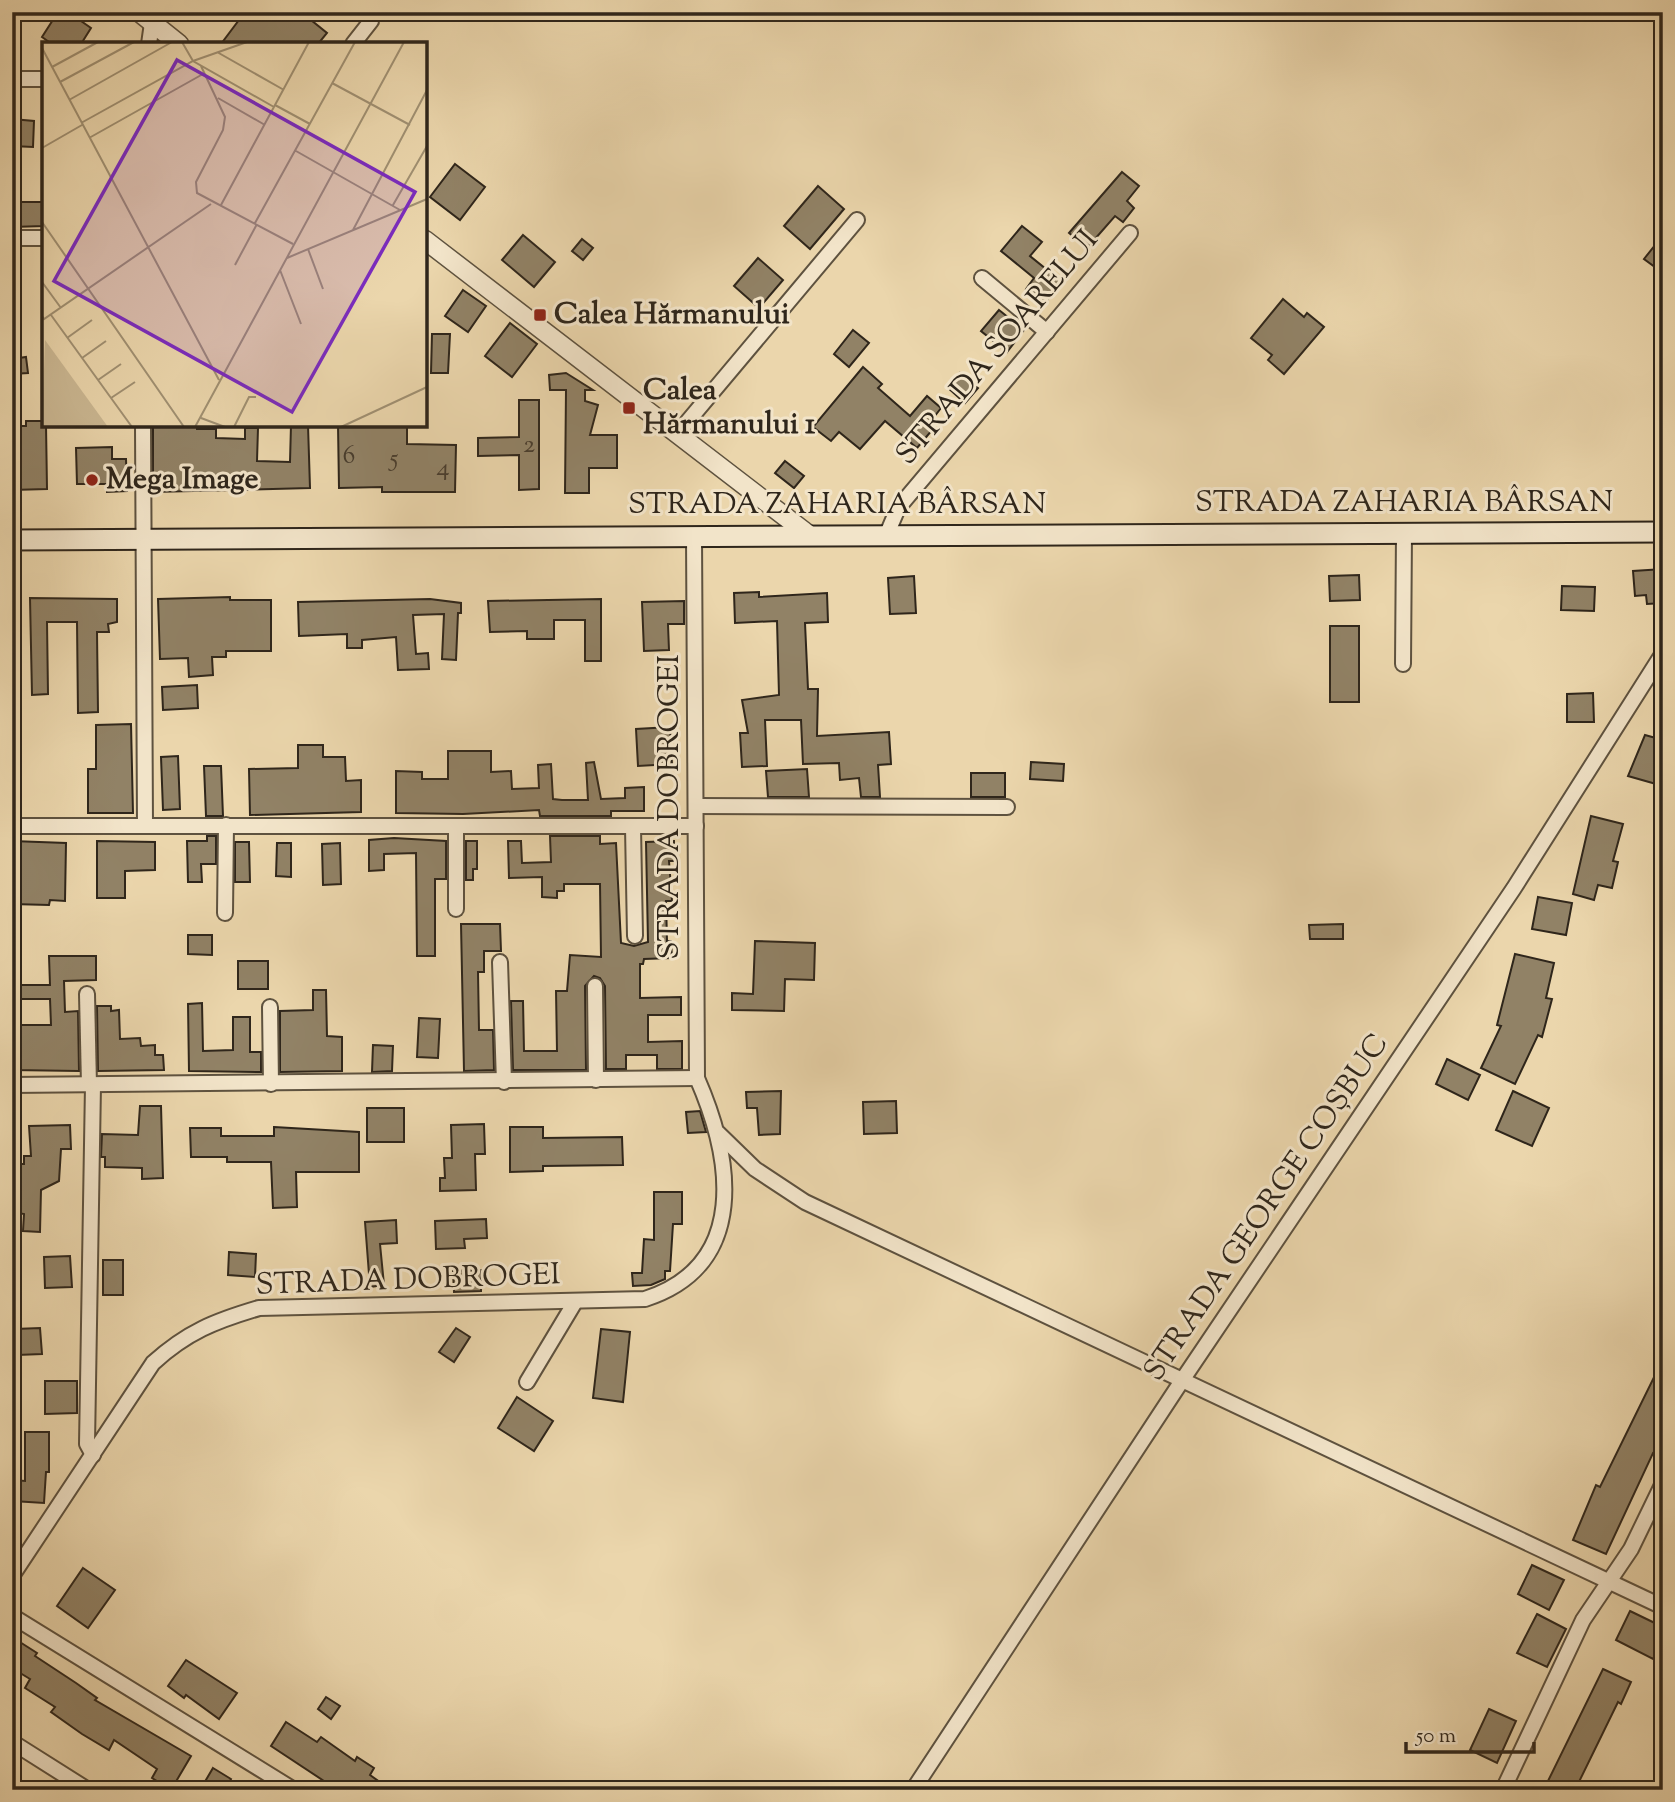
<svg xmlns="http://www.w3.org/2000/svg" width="1675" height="1802" viewBox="0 0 1675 1802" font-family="'Sorts Mill Goudy',serif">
<rect width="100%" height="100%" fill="#ebd6ac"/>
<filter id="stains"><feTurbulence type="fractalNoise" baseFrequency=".00286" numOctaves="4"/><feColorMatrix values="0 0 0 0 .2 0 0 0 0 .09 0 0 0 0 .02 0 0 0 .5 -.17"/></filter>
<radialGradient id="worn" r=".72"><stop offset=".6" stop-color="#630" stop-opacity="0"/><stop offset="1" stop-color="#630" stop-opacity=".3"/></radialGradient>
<g fill="#918266" stroke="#2f261b" stroke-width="2">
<polygon points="58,12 68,12 91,28 81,44 52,44 42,37"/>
<polygon points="245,12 301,12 327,33 318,44 221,44"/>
<polygon points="12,119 34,121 33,147 12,146"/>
<polygon points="455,164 485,187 460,220 430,197"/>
<polygon points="1122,172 1139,186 1127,201 1134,208 1123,222 1115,216 1087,248 1069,233"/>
<polygon points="818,186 844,209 810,249 784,226"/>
<polygon points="12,202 44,202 44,226 12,227"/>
<polygon points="1022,226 1042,242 1030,256 1062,282 1044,304 1026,289 1034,278 1001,251"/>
<polygon points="523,235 555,262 534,287 502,260"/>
<polygon points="1663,235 1663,273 1644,259"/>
<polygon points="582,239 593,248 583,260 572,251"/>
<polygon points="758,258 783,280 759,308 734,286"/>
<polygon points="463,290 486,306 468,332 445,316"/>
<polygon points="1283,299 1304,317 1307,313 1324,327 1284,374 1268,360 1272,355 1251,338"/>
<polygon points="999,310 1024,330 1007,352 981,331"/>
<polygon points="510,323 537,344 512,377 485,356"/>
<polygon points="853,330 869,343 849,367 834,354"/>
<polygon points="432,334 450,334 448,373 431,373"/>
<polygon points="26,357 28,373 12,374 12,359"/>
<polygon points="863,367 882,384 878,388 910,416 927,396 941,408 928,425 933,429 917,448 885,421 860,449 839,432 831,441 813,427"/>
<polygon points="566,373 593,390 585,390 585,401 598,405 590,435 617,435 617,468 589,468 589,493 565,493 566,390 550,390 549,375"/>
<polygon points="960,373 978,388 965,403 948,388"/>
<polygon points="519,400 539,400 539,489 519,490 519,455 478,456 478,438 519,437"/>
<polygon points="26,421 44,421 46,425 47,489 12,490 12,470 15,470 12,426 26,426"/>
<polygon points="153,425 197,425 197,429 216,429 216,438 245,439 245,428 258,428 257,461 290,462 291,425 308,425 310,488 153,492"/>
<polygon points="338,425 407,425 407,444 456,445 455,492 382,492 382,487 339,488"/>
<polygon points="112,447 112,459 126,459 127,491 107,492 107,484 77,484 76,448"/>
<polygon points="785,461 804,476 794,488 775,473"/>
<polygon points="1663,569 1663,603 1647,604 1646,595 1635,596 1633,571"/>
<polygon points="1359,575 1360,600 1330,601 1329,576"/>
<polygon points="914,576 916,613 890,614 888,578"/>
<polygon points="1562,586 1595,587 1594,611 1561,610"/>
<polygon points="759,592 759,597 827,593 828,622 805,623 808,689 818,689 817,736 889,732 891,764 878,765 880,797 861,797 859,778 840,780 839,763 803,764 801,720 765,720 767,766 742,767 740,733 748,733 742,700 779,695 777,621 735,623 734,593"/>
<polygon points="230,597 230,600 271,600 271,651 226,651 226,657 212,657 213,675 189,677 188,658 160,659 158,599"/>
<polygon points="30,598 117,599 117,622 108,624 109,632 97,632 98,712 78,713 77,622 47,622 48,694 32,695"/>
<polygon points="430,599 461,603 461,613 458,613 456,660 442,659 444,614 413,615 416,654 428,653 429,669 398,670 396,637 362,640 362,648 347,648 347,634 299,636 298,602"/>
<polygon points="601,599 601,661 585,661 585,620 554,620 554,639 527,639 527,631 490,632 488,601"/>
<polygon points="684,601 684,624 668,624 669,650 644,651 642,602"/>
<rect x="1330" y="626" width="29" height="76"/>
<polygon points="197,685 198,708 163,710 162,687"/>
<polygon points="1593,693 1594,722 1567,722 1567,694"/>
<polygon points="131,724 133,813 88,813 88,769 96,769 96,725"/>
<polygon points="670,727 672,764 638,766 636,729"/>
<polygon points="1645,735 1663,740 1663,760 1656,784 1628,776"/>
<polygon points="298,745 323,745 323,757 345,757 346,781 361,780 361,812 250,815 249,769 298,768"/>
<polygon points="448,751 491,751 491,772 511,771 512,789 539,788 538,765 551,764 553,799 562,800 588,800 586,763 594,762 601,799 625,798 625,788 644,787 644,811 611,811 611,816 540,816 539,810 463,814 396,813 396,771 422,772 422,779 448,779"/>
<polygon points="178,756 180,809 163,810 161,757"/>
<polygon points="1031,762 1064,764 1063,781 1030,779"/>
<polygon points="204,766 221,766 223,816 206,816"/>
<polygon points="807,769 809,797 768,797 766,771"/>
<rect x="971" y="773" width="34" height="24"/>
<polygon points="1591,816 1623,824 1613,861 1618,862 1612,888 1598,885 1594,900 1573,894"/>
<polygon points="207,836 216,836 216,864 201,864 202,882 188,882 187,841 207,841"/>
<polygon points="550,836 600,836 600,844 616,843 621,943 634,946 648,942 646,842 674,841 674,861 669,861 672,901 666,901 667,941 671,941 672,958 644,959 643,964 640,964 640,998 681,997 681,1015 648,1015 648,1042 682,1041 682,1069 657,1069 657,1055 626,1055 626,1069 606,1069 605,986 600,978 594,976 585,986 586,1070 513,1070 511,1001 523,1001 524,1051 557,1051 556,991 567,991 570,955 601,957 600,884 564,884 564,891 557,891 557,898 542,897 542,877 509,878 508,841 521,841 522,863 551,862"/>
<polygon points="394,838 446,841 446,879 435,879 435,956 417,956 416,853 384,854 384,870 369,871 369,840"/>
<polygon points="12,841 66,843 65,901 50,900 49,905 12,904"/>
<polygon points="97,841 155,842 155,870 125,871 125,898 97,898"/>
<polygon points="466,841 477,841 477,869 473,869 473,880 466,880"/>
<polygon points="235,842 249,842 250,882 235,882"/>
<polygon points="277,843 291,843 291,877 276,876"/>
<polygon points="340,843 341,884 323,885 322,844"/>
<polygon points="1538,897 1572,903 1566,935 1532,929"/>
<polygon points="461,924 500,924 501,951 484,951 484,972 478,972 479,1030 493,1030 494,1070 464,1071"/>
<polygon points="1343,924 1343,939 1310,939 1309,925"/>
<polygon points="188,935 212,935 212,955 188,954"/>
<polygon points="755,941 815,943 814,980 785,979 784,1011 732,1010 732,993 753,994"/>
<polygon points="1515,954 1554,963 1546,998 1552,999 1542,1037 1538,1035 1515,1084 1481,1068 1501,1026 1497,1025"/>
<polygon points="49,956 96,956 96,980 64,981 65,1012 78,1011 79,1071 12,1070 12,1025 51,1025 50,999 18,999 17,985 50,985"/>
<rect x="238" y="961" width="30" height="28"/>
<polygon points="313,990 326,990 327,1036 342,1037 342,1071 280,1072 280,1011 313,1010"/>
<polygon points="202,1003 203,1051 233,1050 233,1017 250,1017 250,1052 261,1052 261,1072 189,1071 188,1004"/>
<polygon points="97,1006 111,1006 111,1011 119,1010 120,1039 140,1038 141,1046 155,1045 155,1055 163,1055 164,1070 98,1071"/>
<polygon points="419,1018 440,1019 438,1058 417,1057"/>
<polygon points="373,1045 393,1046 392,1071 372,1072"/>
<polygon points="1447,1059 1480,1075 1468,1100 1436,1084"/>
<polygon points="781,1091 780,1134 759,1135 757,1108 747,1108 746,1092"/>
<polygon points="1513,1091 1549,1108 1532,1146 1496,1130"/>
<polygon points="896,1101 897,1133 864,1134 863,1102"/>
<polygon points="140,1106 161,1106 163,1178 142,1179 142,1168 105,1167 105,1157 101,1157 102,1134 138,1135"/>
<rect x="367" y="1108" width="37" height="34"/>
<polygon points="700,1111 706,1132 688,1133 686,1112"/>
<polygon points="484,1124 485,1154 475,1154 476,1190 440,1191 440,1178 445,1178 444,1158 452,1158 451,1125"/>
<polygon points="70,1125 71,1149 61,1149 59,1181 41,1190 40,1232 23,1231 24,1214 18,1213 18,1189 12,1189 12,1164 24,1164 24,1156 31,1156 29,1126"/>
<polygon points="274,1127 359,1132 359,1172 296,1172 297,1207 273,1208 271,1162 227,1162 227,1157 191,1157 190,1128 221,1128 221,1136 274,1136"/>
<polygon points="510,1127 543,1127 543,1138 622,1137 623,1165 543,1166 543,1171 510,1172"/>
<polygon points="654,1192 682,1192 682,1224 673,1224 670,1271 665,1271 665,1279 651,1285 633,1286 632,1273 642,1273 644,1239 654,1240"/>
<polygon points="486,1219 487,1238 464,1239 465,1248 436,1249 435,1221"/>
<polygon points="396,1220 397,1243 380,1244 384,1285 370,1287 365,1222"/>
<polygon points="229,1252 256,1254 255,1277 228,1275"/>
<polygon points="70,1256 72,1287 45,1288 44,1257"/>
<rect x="103" y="1260" width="20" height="35"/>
<polygon points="481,1270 481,1291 454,1292 453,1271"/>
<polygon points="40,1328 42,1354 17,1355 15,1329"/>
<polygon points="456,1328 470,1337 454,1362 439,1352"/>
<polygon points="601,1329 630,1332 623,1402 593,1398"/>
<polygon points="1663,1359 1663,1458 1653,1453 1606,1554 1573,1540 1596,1485 1600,1487"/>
<polygon points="45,1381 77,1381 77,1413 45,1414"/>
<polygon points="517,1397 553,1421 534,1451 498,1428"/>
<polygon points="25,1432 49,1432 49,1472 46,1472 44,1503 13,1501 14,1480 25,1481"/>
<polygon points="1532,1565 1564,1580 1549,1610 1518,1594"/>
<polygon points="83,1568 115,1590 88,1628 57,1606"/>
<polygon points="1630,1611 1663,1627 1663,1640 1653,1659 1616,1640"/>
<polygon points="1537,1614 1566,1629 1547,1667 1517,1653"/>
<polygon points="12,1637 37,1653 35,1656 76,1683 97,1698 95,1700 191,1756 171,1790 152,1778 157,1769 114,1740 109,1750 82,1734 51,1712 55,1707 25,1688 30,1679 12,1668"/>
<polygon points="186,1660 237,1693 219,1719 186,1695 184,1698 168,1686"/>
<polygon points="1603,1669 1631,1682 1621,1704 1618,1702 1575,1790 1560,1790 1547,1783"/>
<polygon points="326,1697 340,1706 331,1719 318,1709"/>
<polygon points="1489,1709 1516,1721 1497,1763 1470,1750"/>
<polygon points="286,1722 317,1742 321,1737 355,1761 357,1757 374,1768 370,1775 391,1790 342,1790 327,1783 271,1746"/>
<polygon points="213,1768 231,1779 230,1781 243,1790 200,1790"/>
</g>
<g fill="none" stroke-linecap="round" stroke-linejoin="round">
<defs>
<g id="minor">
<polyline points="149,44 152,23"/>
<polyline points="353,44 371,21"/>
<polyline points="12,79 44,79"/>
<polyline points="12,238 44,238"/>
<polyline points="982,278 1047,332"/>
<polyline points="143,425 145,826"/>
<polyline points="678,433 857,220"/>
<polyline points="887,534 898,508 1130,233"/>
<polyline points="1403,664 1404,533"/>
<polyline points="696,806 1007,807"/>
<polyline points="12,826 696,826"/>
<polyline points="633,827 635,936"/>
<polyline points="456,909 456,827"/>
<polyline points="225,913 226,825"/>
<polyline points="500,962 504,1082"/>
<polyline points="595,986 596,1080"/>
<polyline points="87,994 89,1085"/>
<polyline points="270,1007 271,1084"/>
<polyline points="12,1085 697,1078"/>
<polyline points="718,1133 755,1169 805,1202 1663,1607"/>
<polyline points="527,1382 575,1302"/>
<polyline points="93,1455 87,1444 93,1085"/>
<path d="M12,1576l141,-213c34,-31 62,-42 106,-55l386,-9c105,-34 87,-141 52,-221l-3,-543"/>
<polyline points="12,1616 294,1790"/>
<polyline points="12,1742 88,1790"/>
<polyline points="913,1790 1183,1379 1514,888 1663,653"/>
<polyline points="1503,1790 1583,1620 1631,1549 1663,1483"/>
</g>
<g id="tertiary">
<polyline points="139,12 179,44"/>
<polyline points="425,240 809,535"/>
</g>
<polyline id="secondary" points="12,540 1663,532"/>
</defs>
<use href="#minor" stroke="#5e523f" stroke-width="18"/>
<use href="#tertiary" stroke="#5e523f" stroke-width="21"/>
<use href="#secondary" stroke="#2f261b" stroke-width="23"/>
<use href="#minor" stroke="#f2e4c9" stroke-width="14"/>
<use href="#tertiary" stroke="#f2e4c9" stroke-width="18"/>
<use href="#secondary" stroke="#f2e4c9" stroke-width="19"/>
</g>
<g fill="#8f2418" stroke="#f2e4c9" stroke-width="2.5">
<rect x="533" y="308" width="14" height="14" rx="3.5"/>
<rect x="622" y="401" width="14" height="14" rx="3.5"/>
<circle cx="92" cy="480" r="7"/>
</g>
<g text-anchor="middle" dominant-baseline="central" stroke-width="6" stroke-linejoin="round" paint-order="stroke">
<g font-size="26" fill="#483d2e">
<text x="529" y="445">2</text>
<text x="349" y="456">6</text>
<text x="394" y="459">5</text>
<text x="443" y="468">4</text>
</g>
<g font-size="30" font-weight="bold" fill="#2f261b" stroke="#f2e4c9" text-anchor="start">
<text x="554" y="315">Calea Hărmanului</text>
<text x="643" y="391">Calea<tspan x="643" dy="34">Hărmanului 1</tspan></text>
<text x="106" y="480">Mega Image</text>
</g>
<g font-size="30" fill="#2f261b" stroke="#f2e4c9">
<text transform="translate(998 348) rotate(-50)">STRADA SOARELUI</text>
<text x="1404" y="503">STRADA ZAHARIA BÂRSAN</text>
<text x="837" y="505">STRADA ZAHARIA BÂRSAN</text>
<text transform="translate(670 807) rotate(-90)">STRADA DOBROGEI</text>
<text transform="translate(1267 1208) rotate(-56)">STRADA GEORGE COȘBUC</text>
<text transform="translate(408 1281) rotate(-2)">STRADA DOBROGEI</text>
</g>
</g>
<g transform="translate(42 42)">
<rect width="385" height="385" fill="#ebd6ac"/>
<path d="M3,298l63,87h-66z" fill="#cbb893"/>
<path fill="none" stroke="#a09072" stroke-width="2" d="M140,0l11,19 81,46M0,6l177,332M175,10l67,38M159,24l24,51 -2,13 -27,52 1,11 96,51M10,25l46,-25M18,40l74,-40M290,41l78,42M176,56l47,27M27,58l103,-58M233,63l35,19M39,81l112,-62 54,-19M47,96l114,-64M0,106l40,-23M254,109l104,59M179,163l88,-163M351,163l34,-59M0,180l142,205M213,181l100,-181M311,188l74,-140M266,207l15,40M245,216l140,-59M193,223l22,-41M238,228l21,54M0,240l19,26M9,273l81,112M0,274l2,3 167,-115M25,296l25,-18M40,316l24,-17M56,338l23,-16M69,356l24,-16M159,376l24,9M153,385l209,-385M192,385l15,-30h7M299,385l86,-40"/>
<path fill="#7b2cbf" fill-opacity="0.15" stroke="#7b2cbf" stroke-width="3.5" d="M135,18l238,132 -123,220 -238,-131z"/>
<rect width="385" height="385" fill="none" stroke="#2f261b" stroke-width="3.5"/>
</g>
<rect width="1675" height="1802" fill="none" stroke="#ebd6ac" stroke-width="42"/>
<rect x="14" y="14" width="1647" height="1774" fill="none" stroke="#2f261b" stroke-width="3.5"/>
<rect x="21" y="21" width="1633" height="1760" fill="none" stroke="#2f261b" stroke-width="2"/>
<path d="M1406 1742v10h128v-10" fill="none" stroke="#2f261b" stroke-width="3.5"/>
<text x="1416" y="1742" font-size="21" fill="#2f261b" stroke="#f2e4c9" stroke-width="5" paint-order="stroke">50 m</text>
<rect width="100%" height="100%" filter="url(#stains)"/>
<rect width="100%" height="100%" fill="url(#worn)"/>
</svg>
